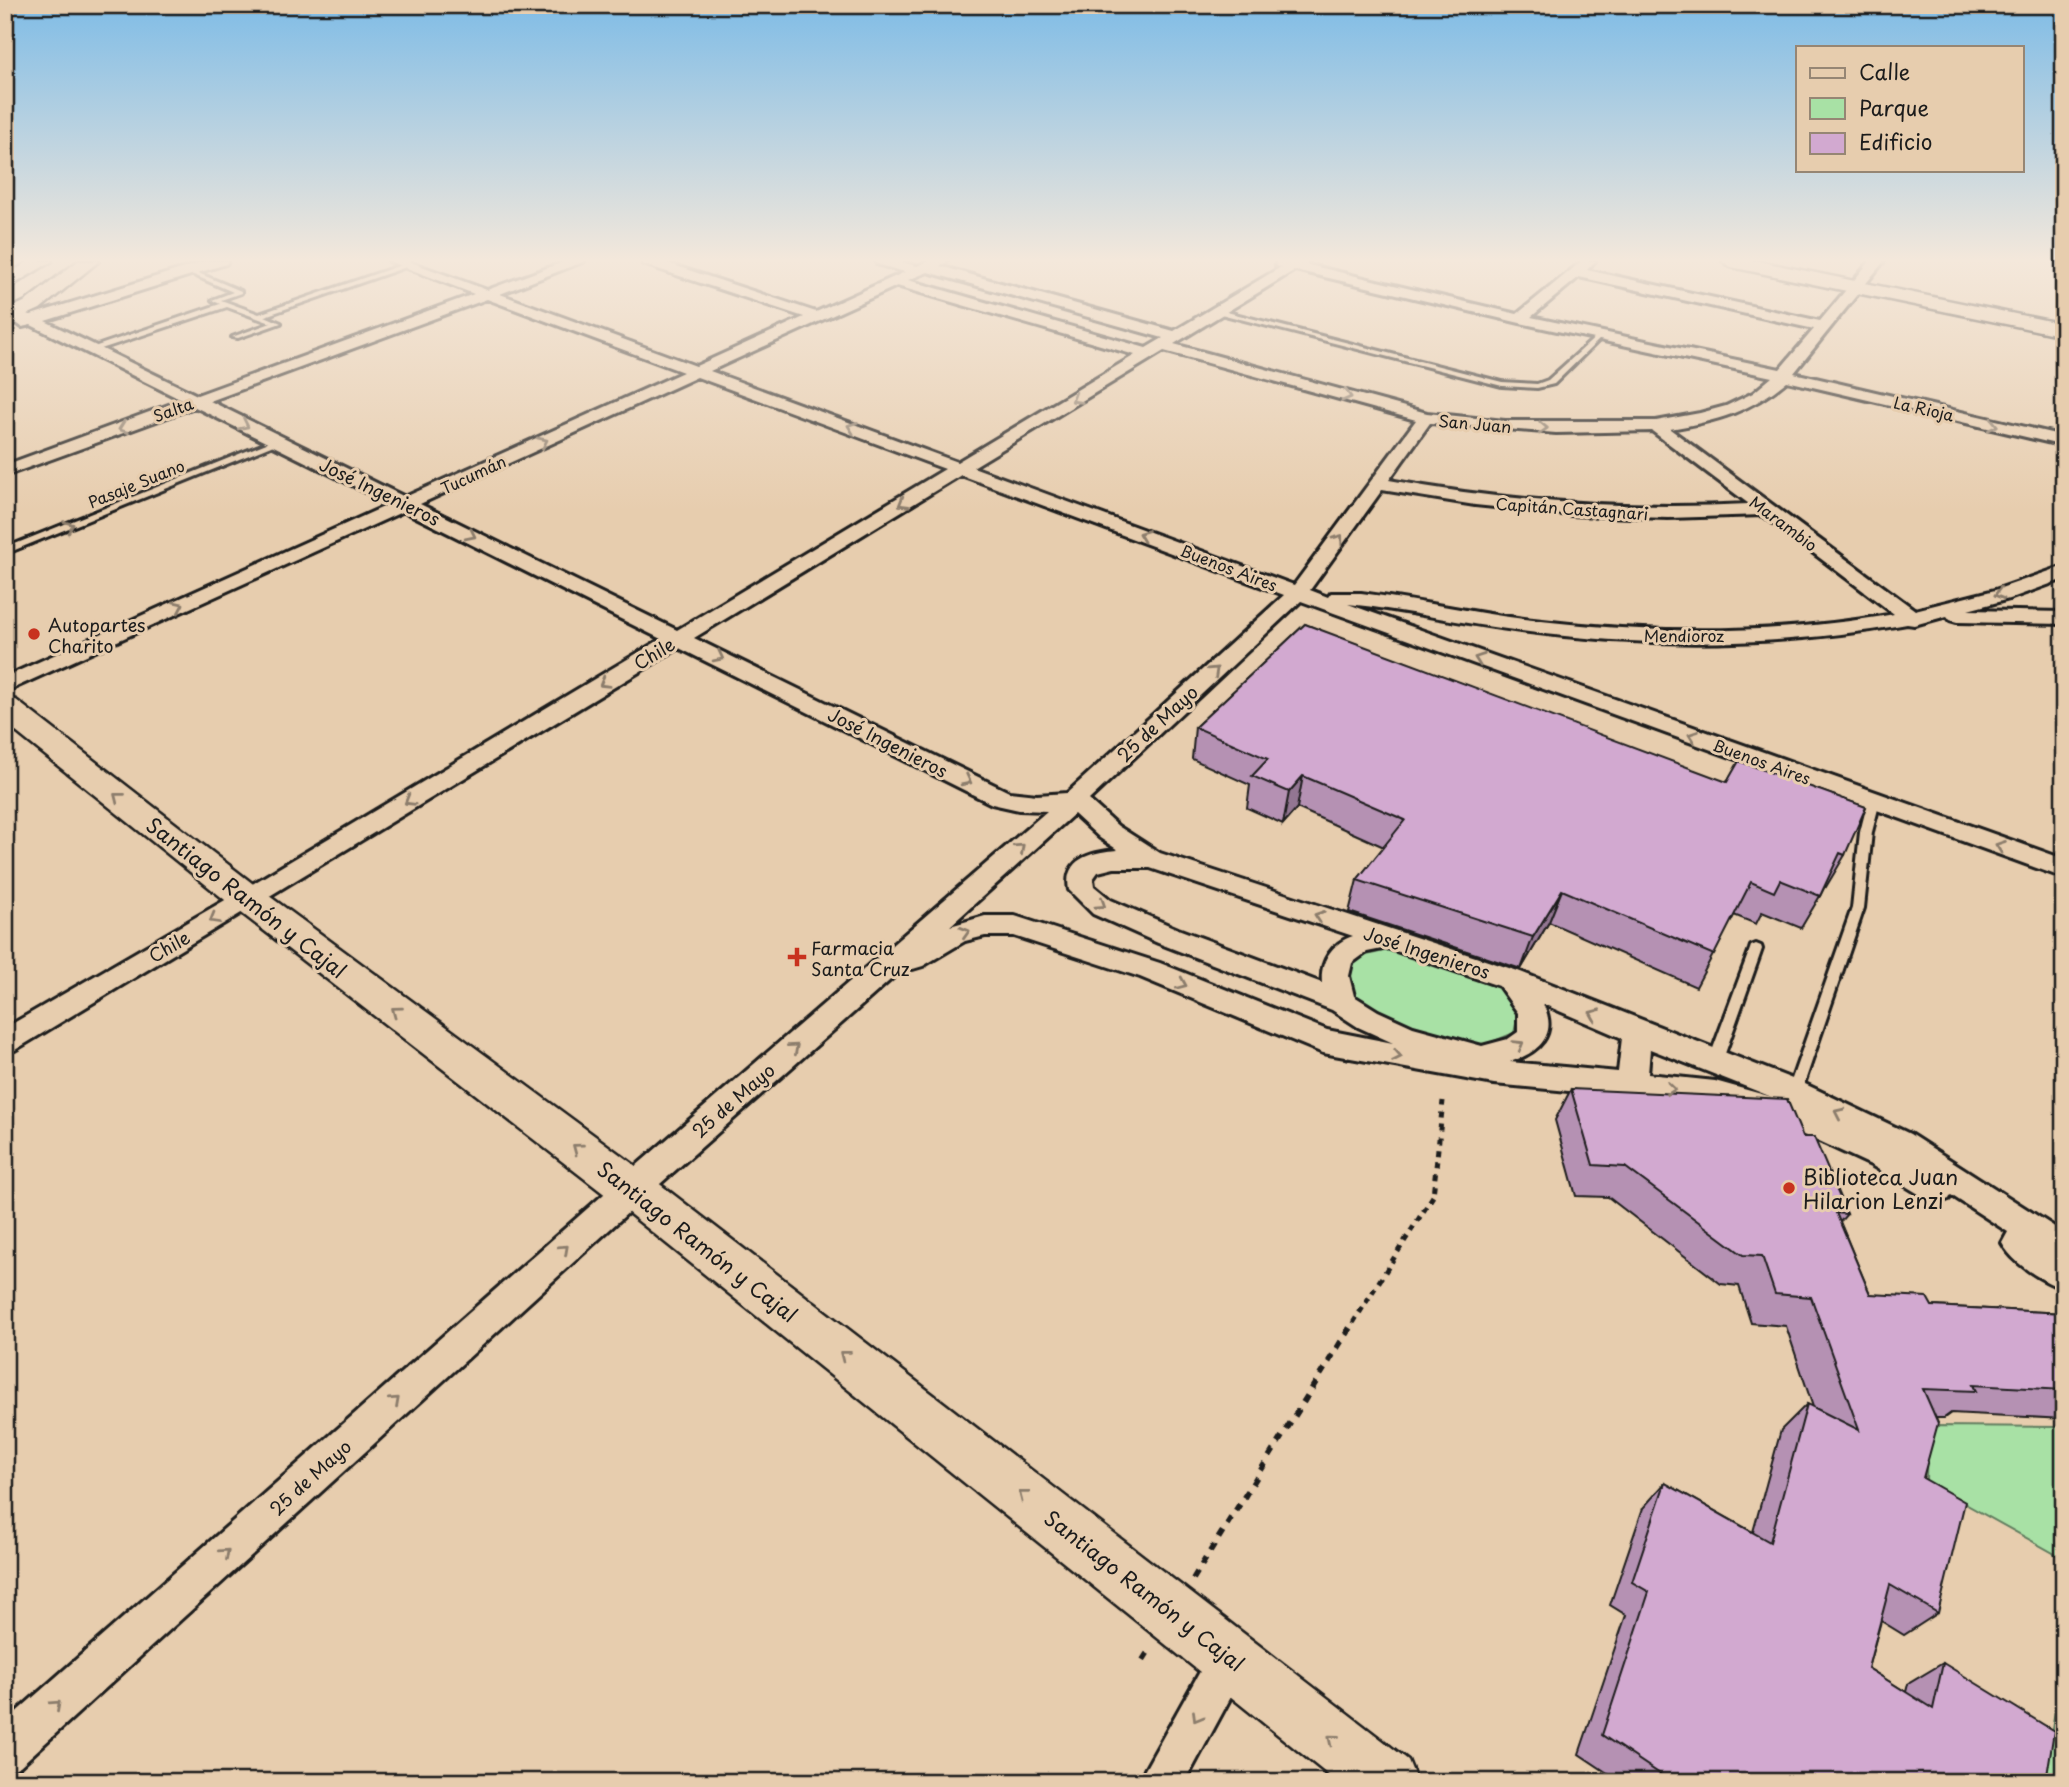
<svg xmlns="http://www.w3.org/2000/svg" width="2069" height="1787" viewBox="0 0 2069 1787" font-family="'Playpen Sans',sans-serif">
<rect width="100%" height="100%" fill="#e7cdae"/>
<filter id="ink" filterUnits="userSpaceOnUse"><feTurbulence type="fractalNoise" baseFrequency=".0143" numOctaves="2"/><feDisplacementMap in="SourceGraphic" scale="14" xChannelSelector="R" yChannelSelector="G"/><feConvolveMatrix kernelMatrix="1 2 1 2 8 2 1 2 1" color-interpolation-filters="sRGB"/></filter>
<g filter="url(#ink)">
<g fill="#a8e1a5" stroke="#627e60" stroke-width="2">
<polygon points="1388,950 1443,966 1501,989 1518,1015 1514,1033 1482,1046 1462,1045 1368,1009 1349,992 1347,966 1358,957"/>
<polygon points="1927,1426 2064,1427 2064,1559 1926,1482"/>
<polygon points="2064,1663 2064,1782 2042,1782"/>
</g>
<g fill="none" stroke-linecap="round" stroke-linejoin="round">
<defs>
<g id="lane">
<polygon points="407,263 409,266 265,316 281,323 238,338 232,337 271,323 227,307 95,351 88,349 220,304 212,300 233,292 187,272 187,270 191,270 241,291 241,293 221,300 259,314"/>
<polygon points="1219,310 1502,382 1537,384 1548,380 1598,335 1603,336 1554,384 1537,388 1502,386 1217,313 1217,311"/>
<polygon points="274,440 281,442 5,554 5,548"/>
<polygon points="1874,797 1880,801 1872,832 1864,908 1801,1093 1799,1097 1794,1099 1789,1097 1787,1093 1852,908 1860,832 1868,801"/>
<polygon points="1756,944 1761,946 1762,949 1722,1062 1720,1066 1715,1068 1710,1066 1708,1062 1750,949 1751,946"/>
</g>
<g id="street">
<path d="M207,261h21l-2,3 -181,57 152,74 277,-101 -85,-33h19l79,29 79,-29h19l-85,33 196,72 108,-49 -161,-53 -2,-3h20l155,51 89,-40 -28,-8 -2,-3h22l20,5 12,-5h18l-7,5 234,65 107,-64 -5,-1v-5h32l-3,3 212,50 65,-53h13l-8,9 233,51 50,-60h14l-90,112 270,63v10l-277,-65c-37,31 -70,40 -117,48l245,181 80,-20 69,-24v13l-55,20 -41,11 96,2v12l-107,-2 -7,-2 -3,-4 -33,9 -7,-1c-127,23 -257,24 -386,7 -58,-7 -115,-21 -173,-27l716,255v19l-763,-277 -212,199 29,26 42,27 358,118 287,113 105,50 154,99v56c-21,-7 -52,-26 -62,-46l6,-11 -57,-37 -2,4 -11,4 -11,-4 -56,-34 -56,-26 -100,-34 -221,-21 -171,-31 -183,-76 -126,-41h-29l-20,5 -42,25 -10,3 -8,-2 -262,232 -623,567 -15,7v-51l616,-543 426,-368 -28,-1 -27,-6 -313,-156 -664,402 -10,3v-25l234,-136 422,-253 -257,-128 -399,181v-15l385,-173 -195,-97 -190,69v-11l177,-65 -151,-75 -9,2 -7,-5 -10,-1v-8l26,2zM1295,270l225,53 252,54 -19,16 -27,13 -26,7 -44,8h-151l-78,-8 -253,-69zM928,272l235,66 -17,10 -238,-68zM1579,277l235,52 -34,40 -249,-52zM897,286l238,69 -178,107 -247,-91zM487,299l196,73 -278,125 -195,-96zM1164,351l252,69 -122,165 -321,-118zM697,377l248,92 -268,161 -257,-126zM1430,423l126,10 96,-2 97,73c-121,6 -241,-2 -360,-24zM961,475l323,120 -217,198 -30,2 -28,-3 -315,-154zM1382,490l93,15 97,10 96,3 95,-3 131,99c-122,22 -248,20 -370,5 -55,-7 -108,-19 -163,-26h-30l-3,4 -18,-7zM1074,814l26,24 18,12c-26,2 -55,8 -49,40l24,24 65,29 174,67 26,17 35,16 -66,-13 -167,-67 -145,-47h-30l-35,10zM1114,868h36l203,68c-21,7 -33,25 -31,47l-144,-54 -67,-29 -17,-14 -1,-7 5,-7zM1387,948l112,38 19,27v19l-10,7 -26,7 -69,-19 -35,-16 -24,-15 -5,-20 3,-13 15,-11zM1543,1004l79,34 -4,34 -108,-10c28,-9 49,-27 33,-58zM1650,1049l122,48 -57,-16 -67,-7z"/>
<polygon points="1231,1637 1246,1643 1252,1658 1185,1782 1138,1782 1216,1643"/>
</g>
<g id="secondary">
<polygon points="30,261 52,261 5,290 5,276"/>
<polygon points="78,261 99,261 40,309 5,325 5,311 26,301"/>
<polygon points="1722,261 1758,261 2064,324 2064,336 1731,267"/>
<polygon points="5,698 16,700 261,890 648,1175 1408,1760 1417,1782 1337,1782 616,1203 235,908 5,723"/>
</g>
</defs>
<use href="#lane" stroke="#1c1c1c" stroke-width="6"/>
<use href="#street" stroke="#1c1c1c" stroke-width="6"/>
<use href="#secondary" stroke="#1c1c1c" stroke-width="5"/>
<polyline stroke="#1c1c1c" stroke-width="5" stroke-dasharray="6 6" stroke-linecap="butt" points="1353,1323 1433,1196 1443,1101"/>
<g stroke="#1c1c1c" stroke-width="6" stroke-dasharray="8 8" stroke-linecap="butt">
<polyline points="1193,1579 1354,1321"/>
<polyline points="1143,1660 1150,1649"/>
</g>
<use href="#lane" fill="#e7cdae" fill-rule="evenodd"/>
<use href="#street" fill="#e7cdae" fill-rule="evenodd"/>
<use href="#secondary" fill="#e7cdae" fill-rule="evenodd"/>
</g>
<g fill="#b591b3" stroke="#1c1c1c" stroke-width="2">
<polygon points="1305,624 1845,855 1826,887 1825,886 1820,896 1801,928 1762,912 1756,924 1734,915 1696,987 1549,922 1521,969 1349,912 1357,880 1384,847 1297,808 1283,824 1247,808 1250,785 1192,759 1195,727"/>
<polygon points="1571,1089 1803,1137 1847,1214 1840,1222 1870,1294 1932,1306 2064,1313 2064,1419 1951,1413 1944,1418 1935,1418 1923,1478 1938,1613 1904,1635 1881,1621 1868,1668 1906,1692 1908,1684 1943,1663 2046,1782 1621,1782 1579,1754 1626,1615 1610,1605 1643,1508 1665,1483 1753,1532 1781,1430 1807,1404 1813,1407 1786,1326 1751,1323 1739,1286 1721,1284 1608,1197 1576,1196 1555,1120"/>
</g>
<g fill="#937692" stroke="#1c1c1c" stroke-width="2">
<polygon points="1303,776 1297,808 1283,824 1289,792"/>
<polygon points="1562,890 1549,922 1521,969 1533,937"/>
</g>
<g fill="#d2a9d0" stroke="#1c1c1c" stroke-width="2">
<polygon points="1305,624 1727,782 1739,761 1866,807 1845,855 1840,853 1820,896 1780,880 1774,892 1751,882 1714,955 1562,890 1533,937 1357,880 1405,820 1303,776 1289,792 1252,776 1268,759 1195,727"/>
<polygon points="1571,1089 1787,1099 1803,1137 1814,1137 1847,1214 1836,1213 1870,1294 1927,1297 1932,1306 2064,1313 2064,1390 1973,1385 1976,1391 1923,1389 1938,1423 1923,1478 1965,1502 1938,1613 1890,1585 1868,1668 1933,1709 1943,1663 2054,1731 2046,1782 1672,1782 1602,1735 1649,1592 1632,1582 1665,1483 1770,1542 1807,1404 1859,1430 1811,1297 1775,1294 1762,1256 1743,1255 1625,1167 1593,1165"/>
</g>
<defs><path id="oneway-chevron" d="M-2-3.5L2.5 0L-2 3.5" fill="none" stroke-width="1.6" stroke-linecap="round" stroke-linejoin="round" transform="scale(1.75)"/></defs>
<g stroke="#8c7d6c">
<use href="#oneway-chevron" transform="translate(1347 396) rotate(15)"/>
<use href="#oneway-chevron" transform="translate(1076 399) rotate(149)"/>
<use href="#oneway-chevron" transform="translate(244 425) rotate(26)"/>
<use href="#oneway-chevron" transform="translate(1993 425) rotate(13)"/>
<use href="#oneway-chevron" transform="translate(852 427) rotate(-160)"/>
<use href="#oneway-chevron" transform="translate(123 428) rotate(160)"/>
<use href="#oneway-chevron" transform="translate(1543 428) rotate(2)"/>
<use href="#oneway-chevron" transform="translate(543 442) rotate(-25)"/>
<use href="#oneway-chevron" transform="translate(903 503) rotate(149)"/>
<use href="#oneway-chevron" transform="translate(69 526) rotate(-22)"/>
<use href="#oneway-chevron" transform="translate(471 535) rotate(26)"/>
<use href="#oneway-chevron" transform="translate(1143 535) rotate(-159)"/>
<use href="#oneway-chevron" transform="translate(1339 539) rotate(-53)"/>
<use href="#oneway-chevron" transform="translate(1999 594) rotate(164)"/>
<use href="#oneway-chevron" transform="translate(179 606) rotate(-24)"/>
<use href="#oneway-chevron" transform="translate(719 657) rotate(27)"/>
<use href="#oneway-chevron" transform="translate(1479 659) rotate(-160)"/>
<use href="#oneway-chevron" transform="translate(1214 671) rotate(-43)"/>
<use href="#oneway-chevron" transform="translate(604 683) rotate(149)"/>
<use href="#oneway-chevron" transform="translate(1693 736) rotate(-160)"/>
<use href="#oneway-chevron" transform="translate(967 781) rotate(27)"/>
<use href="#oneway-chevron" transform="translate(118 797) rotate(-142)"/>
<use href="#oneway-chevron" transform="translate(409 801) rotate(149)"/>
<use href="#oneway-chevron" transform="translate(2000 846) rotate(-160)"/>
<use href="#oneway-chevron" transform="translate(1020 848) rotate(-42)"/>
<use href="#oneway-chevron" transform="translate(1101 904) rotate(33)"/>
<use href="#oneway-chevron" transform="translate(1319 916) rotate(-161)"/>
<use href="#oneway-chevron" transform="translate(214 919) rotate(150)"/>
<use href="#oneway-chevron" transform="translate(965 932) rotate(-17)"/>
<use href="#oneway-chevron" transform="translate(1182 984) rotate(23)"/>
<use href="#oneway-chevron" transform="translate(396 1011) rotate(-143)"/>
<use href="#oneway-chevron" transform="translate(1594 1014) rotate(-157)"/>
<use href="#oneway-chevron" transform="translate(1519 1045) rotate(-31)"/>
<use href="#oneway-chevron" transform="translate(794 1048) rotate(-41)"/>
<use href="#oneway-chevron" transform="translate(1397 1056) rotate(11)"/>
<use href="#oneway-chevron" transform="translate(1671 1089) rotate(5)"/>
<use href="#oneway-chevron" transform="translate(1839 1113) rotate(-155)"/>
<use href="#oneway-chevron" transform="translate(577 1148) rotate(-143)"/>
<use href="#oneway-chevron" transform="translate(564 1249) rotate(-42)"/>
<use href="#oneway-chevron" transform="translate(844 1355) rotate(-142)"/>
<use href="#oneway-chevron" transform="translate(395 1401) rotate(-42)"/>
<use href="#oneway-chevron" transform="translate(1023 1495) rotate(-142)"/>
<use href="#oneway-chevron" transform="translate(225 1553) rotate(-42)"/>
<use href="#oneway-chevron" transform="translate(56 1705) rotate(-42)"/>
<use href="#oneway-chevron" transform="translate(1197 1717) rotate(120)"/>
<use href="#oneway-chevron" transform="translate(1332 1739) rotate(-141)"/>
</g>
</g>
<linearGradient id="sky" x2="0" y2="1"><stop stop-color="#7fbce6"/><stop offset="0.51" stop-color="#f4e8db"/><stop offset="1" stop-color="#f4e8db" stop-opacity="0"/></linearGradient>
<rect width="2069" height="511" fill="url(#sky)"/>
<g fill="#c8321e" stroke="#e7cdae" stroke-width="2.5">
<circle cx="34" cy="634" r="7"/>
<path d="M793.5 946.5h7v7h7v7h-7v7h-7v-7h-7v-7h7z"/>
<circle cx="1789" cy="1188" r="7"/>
</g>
<g text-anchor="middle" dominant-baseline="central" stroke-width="6" stroke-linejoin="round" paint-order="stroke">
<g font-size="16" fill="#1c1c1c" stroke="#e7cdae">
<text transform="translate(1924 408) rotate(13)">La Rioja</text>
<text transform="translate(173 409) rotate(-20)">Salta</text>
<text transform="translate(1475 423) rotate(5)">San Juan</text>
<text transform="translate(473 474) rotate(-25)">Tucumán</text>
<text transform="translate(136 483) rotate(-22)">Pasaje Suano</text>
<text transform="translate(1572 508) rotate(4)">Capitán Castagnari</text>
<text transform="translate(1784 523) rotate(37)">Marambio</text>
<text transform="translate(1229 567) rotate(21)">Buenos Aires</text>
<text x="1684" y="635">Mendioroz</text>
<text transform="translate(1762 761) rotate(20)">Buenos Aires</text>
</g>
<g font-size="18" fill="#1c1c1c" stroke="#e7cdae">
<text transform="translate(380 491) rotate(26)">José Ingenieros</text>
<text transform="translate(654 653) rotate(-31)">Chile</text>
<text transform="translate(1157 723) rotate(-43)">25 de Mayo</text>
<text transform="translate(888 742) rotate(27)">José Ingenieros</text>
<text transform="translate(169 946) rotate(-30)">Chile</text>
<text transform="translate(1427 952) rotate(18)">José Ingenieros</text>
<text transform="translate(733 1100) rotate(-41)">25 de Mayo</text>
<text transform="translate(310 1477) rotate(-42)">25 de Mayo</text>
</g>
<g font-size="18" fill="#1c1c1c" stroke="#e7cdae" text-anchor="start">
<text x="48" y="624">Autopartes<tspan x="48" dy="21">Charito</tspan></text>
<text x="811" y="947">Farmacia<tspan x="811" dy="21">Santa Cruz</tspan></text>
</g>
<g font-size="21" fill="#1c1c1c" stroke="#e7cdae">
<text transform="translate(247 897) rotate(38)">Santiago Ramón y Cajal</text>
<text transform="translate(698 1241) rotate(38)">Santiago Ramón y Cajal</text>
<text transform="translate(1145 1590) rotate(38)">Santiago Ramón y Cajal</text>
</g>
<g font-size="21" fill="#1c1c1c" stroke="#e7cdae" text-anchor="start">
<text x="1803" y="1176">Biblioteca Juan<tspan x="1803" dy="24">Hilarion Lenzi</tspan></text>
</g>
</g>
<rect width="2069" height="1787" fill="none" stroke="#e7cdae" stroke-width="28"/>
<rect x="14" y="14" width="2041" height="1759" fill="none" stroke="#1c1c1c" stroke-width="2.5" filter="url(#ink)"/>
<rect x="1796" y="46" width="228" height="126" fill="#e7cdae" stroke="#968674" stroke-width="2"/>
<rect x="1810" y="68" width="35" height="10" fill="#e7cdae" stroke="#968674" stroke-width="2"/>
<text x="1859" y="80" font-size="21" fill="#1c1c1c">Calle</text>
<rect x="1810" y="98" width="35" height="21" fill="#a8e1a5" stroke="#968674" stroke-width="2"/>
<text x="1859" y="116" font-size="21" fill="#1c1c1c">Parque</text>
<rect x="1810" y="133" width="35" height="21" fill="#d2a9d0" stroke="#968674" stroke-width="2"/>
<text x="1859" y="150" font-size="21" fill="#1c1c1c">Edificio</text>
</svg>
